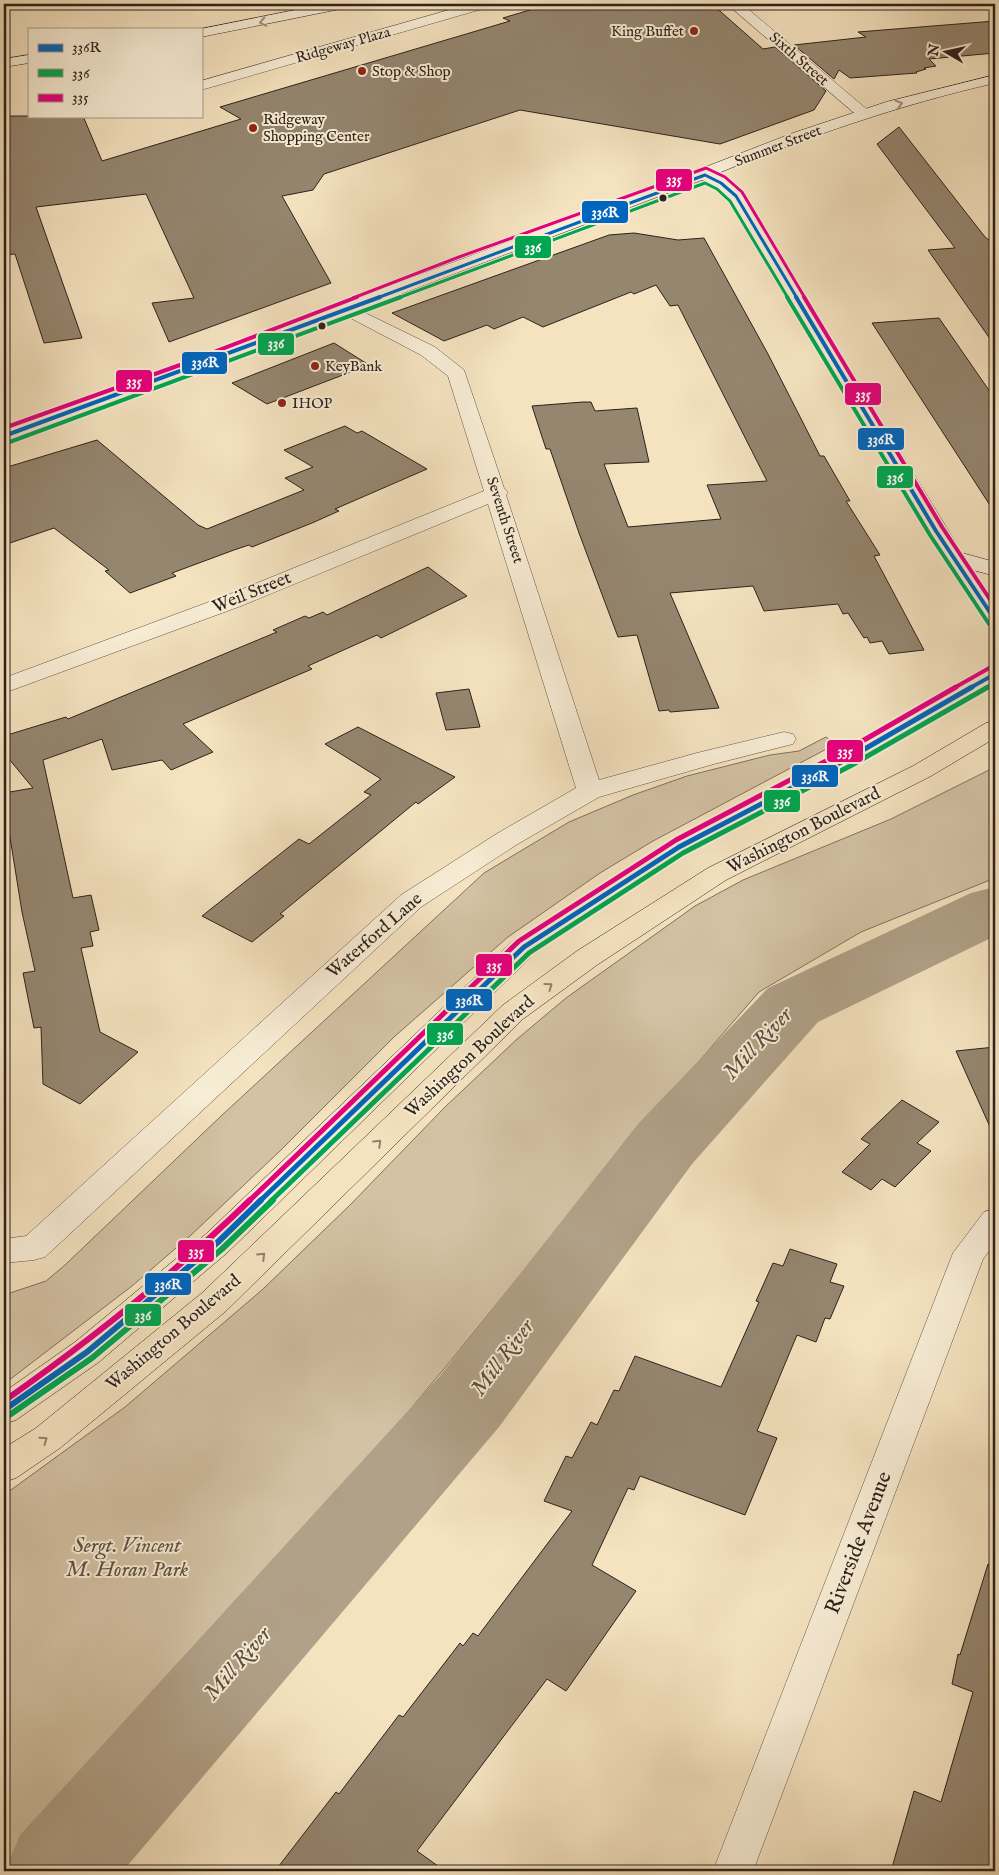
<svg xmlns="http://www.w3.org/2000/svg" width="999" height="1875" viewBox="0 0 999 1875" font-family="'IM FELL English',serif">
<rect width="100%" height="100%" fill="#f5e3c0"/>
<filter id="stains"><feTurbulence type="fractalNoise" baseFrequency=".004" numOctaves="4"/><feColorMatrix values="0 0 0 0 .2 0 0 0 0 .09 0 0 0 0 .02 0 0 0 .5 -.17"/></filter>
<radialGradient id="worn" r=".72"><stop offset=".6" stop-color="#630" stop-opacity="0"/><stop offset="1" stop-color="#630" stop-opacity=".3"/></radialGradient>
<g fill="#d3c2a4" stroke="#80725f">
<polygon points="826,737 836,744 653,841 600,873 508,937 394,1037 281,1150 190,1236 132,1286 4,1384 4,1295 46,1281 65,1265 220,1117 484,873 569,822 633,795 687,776 770,755 799,751"/>
<polygon points="995,767 995,878 861,932 759,992 615,1158 448,1364 147,1726 7,1871 4,1871 4,1495 125,1407 262,1290 350,1205 445,1107 516,1040 566,998 695,906 743,880 891,819"/>
</g>
<g fill="none" stroke-linecap="round" stroke-linejoin="round">
<polygon fill="#b1a188" fill-rule="evenodd" points="995,887 995,936 818,1022 692,1164 499,1427 123,1871 5,1871 20,1835 439,1377 638,1124 768,988 971,893"/>
</g>
<g fill="#958670" stroke="#2e211a">
<polygon points="550,4 712,4 763,49 775,47 826,91 814,110 720,144 520,110 324,174 313,190 282,196 331,283 169,342 152,303 194,298 146,194 36,207 82,338 44,343 15,254 4,255 4,116 83,116 102,161 241,119 220,107 510,21 503,18"/>
<polygon points="995,21 995,53 929,59 936,66 924,68 926,69 916,72 917,73 850,78 839,70 834,79 794,45 866,37 858,32"/>
<polygon points="899,127 985,237 995,245 995,346 928,250 955,248 877,144"/>
<polygon points="634,233 678,240 704,238 768,354 820,456 824,456 850,501 846,501 880,555 874,556 924,650 889,654 882,641 870,643 867,637 864,638 848,613 843,614 838,604 764,611 753,586 670,593 719,708 670,712 669,710 659,711 637,635 618,637 579,533 550,449 546,449 532,406 583,402 591,402 595,411 637,408 649,462 604,464 628,527 721,519 707,485 767,481 678,305 670,306 656,285 634,294 631,292 543,327 523,317 494,329 487,325 444,341 392,313 609,235"/>
<polygon points="939,318 995,399 995,513 872,323"/>
<polygon points="334,343 369,365 267,404 232,383"/>
<polygon points="345,426 357,433 362,431 427,469 335,509 339,511 312,523 252,547 249,545 234,550 172,573 176,576 130,593 105,571 109,570 54,528 4,545 4,468 97,440 198,525 207,529 304,490 285,478 313,467 284,450"/>
<polygon points="428,567 467,596 381,638 377,635 308,666 312,669 183,724 213,752 171,770 162,760 112,770 102,739 43,760 73,898 91,895 99,930 90,932 93,946 81,948 100,1032 138,1052 80,1104 43,1084 41,1027 34,1028 23,973 35,971 22,912 4,800 4,793 33,788 4,753 4,736 66,717 68,719 277,632 273,630 305,616 309,618 323,612 327,615"/>
<polygon points="469,689 480,727 446,730 436,693"/>
<polygon points="358,727 455,777 418,804 416,802 280,914 284,916 252,942 202,916 299,839 309,844 371,795 364,792 381,779 325,744"/>
<polygon points="995,1047 995,1138 956,1051"/>
<polygon points="902,1100 939,1122 917,1143 931,1151 895,1187 882,1179 871,1190 842,1172 870,1144 861,1139"/>
<polygon points="790,1249 837,1264 830,1282 844,1286 830,1319 825,1318 816,1342 797,1335 757,1431 777,1438 745,1515 640,1476 634,1490 628,1488 592,1565 636,1591 566,1691 547,1679 417,1851 445,1871 275,1871 336,1792 339,1794 399,1715 403,1717 460,1643 463,1646 473,1633 478,1636 572,1511 544,1501 566,1456 572,1458 591,1422 597,1425 614,1390 619,1391 635,1356 721,1387 759,1302 756,1301 773,1263 783,1266"/>
<polygon points="988,1564 995,1565 995,1871 891,1871 914,1791 941,1802 973,1692 952,1684 958,1654 960,1655"/>
</g>
<g fill="none" stroke-linecap="round" stroke-linejoin="round">
<defs>
<g id="minor">
<polygon points="470,4 491,4 489,7 201,90 201,81"/>
<polygon points="727,4 742,4 869,111 872,114 869,117 859,117"/>
<polygon points="345,303 435,347 464,370 504,488 508,493 506,495 599,780 697,753 784,732 793,734 796,739 793,744 714,764 599,797 516,845 421,907 45,1257 34,1260 4,1263 4,1239 26,1236 401,895 498,833 576,788 488,504 241,606 4,693 4,678 225,596 484,491 448,376 421,355 339,312 336,308 339,304"/>
<polygon points="995,1209 995,1243 983,1259 753,1871 713,1871 953,1253 984,1212"/>
</g>
<g id="secondary">
<polygon points="325,4 352,4 345,8 201,37 201,29"/>
<polygon points="29,55 29,63 4,67 4,59"/>
<path d="M995,75v8c-96,22 -188,54 -279,91l11,6 17,16 218,357 33,9v14l-22,-6 22,33v24l-8,-2 -62,-94 -196,-332 -14,-13 -13,-6 -536,203 -162,59v-13l614,-228 175,-68 93,-31z"/>
</g>
<g id="primary">
<polygon points="995,667 995,684 858,763 688,853 534,954 228,1252 99,1362 16,1420 4,1424 4,1392 75,1342 206,1234 514,940 670,841 840,753 987,669"/>
<polygon points="995,721 995,738 931,776 726,880 597,965 523,1019 226,1311 60,1448 16,1478 4,1482 4,1448 36,1428 202,1293 503,1005 577,951 708,868 913,766 986,723"/>
</g>
</defs>
<use href="#minor" stroke="#605244" stroke-width="1"/>
<use href="#secondary" stroke="#2e211a" stroke-width="1"/>
<use href="#primary" stroke="#2e211a" stroke-width="1"/>
<use href="#minor" fill="#f8edd6" fill-rule="evenodd"/>
<use href="#secondary" fill="#f8edd6" fill-rule="evenodd"/>
<use href="#primary" fill="#f5e3c0" fill-rule="evenodd"/>
<defs>
<polyline id="bus-1-far3" points="377,298 705,175 721,183 736,196 797,298"/>
<g id="bus-1-far2">
<polyline points="796,297 936,531 995,620"/>
<polyline points="4,436 380,297"/>
<polyline points="970,688 995,674"/>
</g>
<polyline id="bus-1-far1" points="260,1201 524,947 679,847 849,758 972,687"/>
<polyline id="bus-1" points="4,1410 87,1352 217,1243 261,1200"/>
<polyline id="bus-2-far3" points="398,298 705,183 717,189 730,201 788,298"/>
<g id="bus-2-far2">
<polyline points="787,297 930,535 989,624"/>
<polyline points="7,443 401,297"/>
<polyline points="986,688 995,683"/>
</g>
<polyline id="bus-2-far1" points="271,1201 529,953 683,853 852,765 988,687"/>
<polyline id="bus-2" points="8,1416 92,1358 222,1249 273,1200"/>
<polyline id="bus-3-far3" points="353,298 459,257 706,168 725,177 742,192 805,298"/>
<g id="bus-3-far2">
<polyline points="804,297 942,527 995,607"/>
<polyline points="4,428 180,365 357,297"/>
<polyline points="954,688 991,667"/>
</g>
<polyline id="bus-3-far1" points="249,1201 519,941 676,840 845,751 956,687"/>
<path id="bus-3" d="M4,1401c87,-61 170,-127 246,-201"/>
</defs>
<use href="#bus-1-far3" stroke="#f8edd6" stroke-width="5"/>
<use href="#bus-1-far2" stroke="#f8edd6" stroke-width="7"/>
<use href="#bus-1-far1" stroke="#f8edd6" stroke-width="9"/>
<use href="#bus-1" stroke="#f8edd6" stroke-width="10"/>
<use href="#bus-2-far3" stroke="#f8edd6" stroke-width="5"/>
<use href="#bus-2-far2" stroke="#f8edd6" stroke-width="7"/>
<use href="#bus-2-far1" stroke="#f8edd6" stroke-width="9"/>
<use href="#bus-2" stroke="#f8edd6" stroke-width="10"/>
<use href="#bus-3-far3" stroke="#f8edd6" stroke-width="5"/>
<use href="#bus-3-far2" stroke="#f8edd6" stroke-width="7"/>
<use href="#bus-3-far1" stroke="#f8edd6" stroke-width="9"/>
<use href="#bus-3" stroke="#f8edd6" stroke-width="10"/>
<use href="#bus-1-far3" stroke="#0065bd" stroke-width="3"/>
<use href="#bus-1-far2" stroke="#0065bd" stroke-width="4"/>
<use href="#bus-1-far1" stroke="#0065bd" stroke-width="5"/>
<use href="#bus-1" stroke="#0065bd" stroke-width="6"/>
<use href="#bus-2-far3" stroke="#00a651" stroke-width="3"/>
<use href="#bus-2-far2" stroke="#00a651" stroke-width="4"/>
<use href="#bus-2-far1" stroke="#00a651" stroke-width="5"/>
<use href="#bus-2" stroke="#00a651" stroke-width="6"/>
<use href="#bus-3-far3" stroke="#e5007d" stroke-width="3"/>
<use href="#bus-3-far2" stroke="#e5007d" stroke-width="4"/>
<use href="#bus-3-far1" stroke="#e5007d" stroke-width="5"/>
<use href="#bus-3" stroke="#e5007d" stroke-width="6"/>
</g>
<defs><path id="oneway-chevron" d="M-2-3.5L2.5 0L-2 3.5" fill="none" stroke-width="1.6" stroke-linecap="round" stroke-linejoin="round" transform="scale(1.25)"/></defs>
<g stroke="#9d9181">
<use href="#oneway-chevron" transform="translate(263 22) rotate(169)"/>
<use href="#oneway-chevron" transform="translate(899 104) rotate(-16)"/>
</g>
<g stroke="#92826d">
<use href="#oneway-chevron" transform="translate(549 986) rotate(-36)"/>
<use href="#oneway-chevron" transform="translate(378 1143) rotate(-44)"/>
<use href="#oneway-chevron" transform="translate(262 1256) rotate(-44)"/>
<use href="#oneway-chevron" transform="translate(44 1440) rotate(-35)"/>
</g>
<g fill="#8f2418" stroke="#f8edd6" stroke-width="2">
<circle cx="694" cy="31" r="5"/>
<circle cx="362" cy="71" r="5"/>
<circle cx="253" cy="128" r="5"/>
<circle cx="315" cy="366" r="5"/>
<circle cx="282" cy="403" r="5"/>
</g>
<g fill="#2e211a" stroke="#f8edd6" stroke-width="2">
<circle cx="663" cy="198" r="4.5"/>
<circle cx="322" cy="326" r="4.5"/>
</g>
<g text-anchor="middle" dominant-baseline="central" stroke-width="4" stroke-linejoin="round" paint-order="stroke">
<g font-size="15" fill="#2e211a" stroke="#f8edd6" text-anchor="start">
<text x="684" y="31" text-anchor="end">King Buffet</text>
<text x="372" y="71">Stop &amp; Shop</text>
<text x="263" y="119">Ridgeway<tspan x="263" dy="17">Shopping Center</tspan></text>
<text x="325" y="366">KeyBank</text>
<text x="292" y="403">IHOP</text>
</g>
<g font-size="15" fill="#2e211a" stroke="#f8edd6">
<text transform="translate(343 45) rotate(-16)">Ridgeway Plaza</text>
<text transform="translate(799 59) rotate(41)">Sixth Street</text>
<text transform="translate(778 146) rotate(-21)">Summer Street</text>
<text transform="translate(505 520) rotate(72)">Seventh Street</text>
</g>
<g font-size="18" fill="#2e211a" stroke="#f8edd6">
<text transform="translate(252 593) rotate(-22)">Weil Street</text>
<text transform="translate(804 831) rotate(-27)">Washington Boulevard</text>
<text transform="translate(375 936) rotate(-41)">Waterford Lane</text>
<text transform="translate(470 1057) rotate(-43)">Washington Boulevard</text>
<text transform="translate(174 1333) rotate(-40)">Washington Boulevard</text>
</g>
<g font-size="21" fill="#2e211a" stroke="#f8edd6">
<text transform="translate(859 1543) rotate(-69)">Riverside Avenue</text>
</g>
<g font-size="21" font-style="italic" fill="#605143" stroke="#f8edd6">
<text x="127" y="1546">Sergt. Vincent<tspan x="127" dy="24">M. Horan Park</tspan></text>
</g>
<g font-size="22" font-style="italic" fill="#5c4e40" stroke="#f8edd6">
<text transform="translate(758 1044) rotate(-47)">Mill River</text>
<text transform="translate(503 1358) rotate(-53)">Mill River</text>
<text transform="translate(238 1664) rotate(-49)">Mill River</text>
</g>
</g>
<g stroke="#f8edd6" stroke-width="2">
<rect x="655" y="168" width="38" height="24" rx="5" fill="#e5007d"/>
<rect x="581" y="200" width="48" height="24" rx="5" fill="#0065bd"/>
<rect x="514" y="235" width="38" height="24" rx="5" fill="#00a651"/>
<rect x="257" y="332" width="38" height="24" rx="5" fill="#00a651"/>
<rect x="181" y="351" width="47" height="24" rx="5" fill="#0065bd"/>
<rect x="115" y="369" width="38" height="24" rx="5" fill="#e5007d"/>
<rect x="844" y="382" width="38" height="24" rx="5" fill="#e5007d"/>
<rect x="857" y="427" width="48" height="24" rx="5" fill="#0065bd"/>
<rect x="876" y="465" width="38" height="24" rx="5" fill="#00a651"/>
<rect x="826" y="739" width="38" height="24" rx="5" fill="#e5007d"/>
<rect x="791" y="764" width="48" height="24" rx="5" fill="#0065bd"/>
<rect x="763" y="789" width="38" height="24" rx="5" fill="#00a651"/>
<rect x="475" y="953" width="38" height="24" rx="5" fill="#e5007d"/>
<rect x="445" y="988" width="48" height="24" rx="5" fill="#0065bd"/>
<rect x="426" y="1022" width="38" height="24" rx="5" fill="#00a651"/>
<rect x="177" y="1239" width="38" height="24" rx="5" fill="#e5007d"/>
<rect x="144" y="1272" width="48" height="24" rx="5" fill="#0065bd"/>
<rect x="124" y="1303" width="38" height="24" rx="5" fill="#00a651"/>
</g>
<g font-size="14" text-anchor="middle" font-weight="bold" fill="#fff">
<text x="674" y="184">335</text>
<text x="605" y="217">336R</text>
<text x="533" y="252">336</text>
<text x="276" y="348">336</text>
<text x="205" y="367">336R</text>
<text x="134" y="386">335</text>
<text x="863" y="399">335</text>
<text x="881" y="444">336R</text>
<text x="895" y="482">336</text>
<text x="845" y="756">335</text>
<text x="815" y="781">336R</text>
<text x="782" y="806">336</text>
<text x="494" y="970">335</text>
<text x="469" y="1005">336R</text>
<text x="445" y="1039">336</text>
<text x="196" y="1256">335</text>
<text x="168" y="1289">336R</text>
<text x="143" y="1320">336</text>
</g>
<rect width="999" height="1875" fill="none" stroke="#f5e3c0" stroke-width="20"/>
<rect x="5" y="5" width="989" height="1865" fill="none" stroke="#2e211a" stroke-width="2.5"/>
<rect x="10" y="10" width="979" height="1855" fill="none" stroke="#2e211a"/>
<rect x="28" y="28" width="175" height="90" fill="#f8edd6" stroke="#a79b8b"/>
<rect x="38" y="44" width="25" height="8" fill="#0065bd" stroke="#a79b8b"/>
<text x="72" y="52" font-size="15" fill="#2e211a">336R</text>
<rect x="38" y="69" width="25" height="8" fill="#00a651" stroke="#a79b8b"/>
<text x="72" y="78" font-size="15" fill="#2e211a">336</text>
<rect x="38" y="94" width="25" height="8" fill="#e5007d" stroke="#a79b8b"/>
<text x="72" y="102" font-size="15" fill="#2e211a">335</text>
<g transform="translate(946 52) rotate(279)" stroke="#f8edd6" stroke-width="4" paint-order="stroke">
<path d="M0-4L9 19L0 12L-9 19Z" fill="#2e211a"/>
<text y="-8" font-size="14" font-weight="bold" text-anchor="middle" fill="#2e211a">N</text>
</g>
<rect width="100%" height="100%" filter="url(#stains)"/>
<rect width="100%" height="100%" fill="url(#worn)"/>
</svg>
